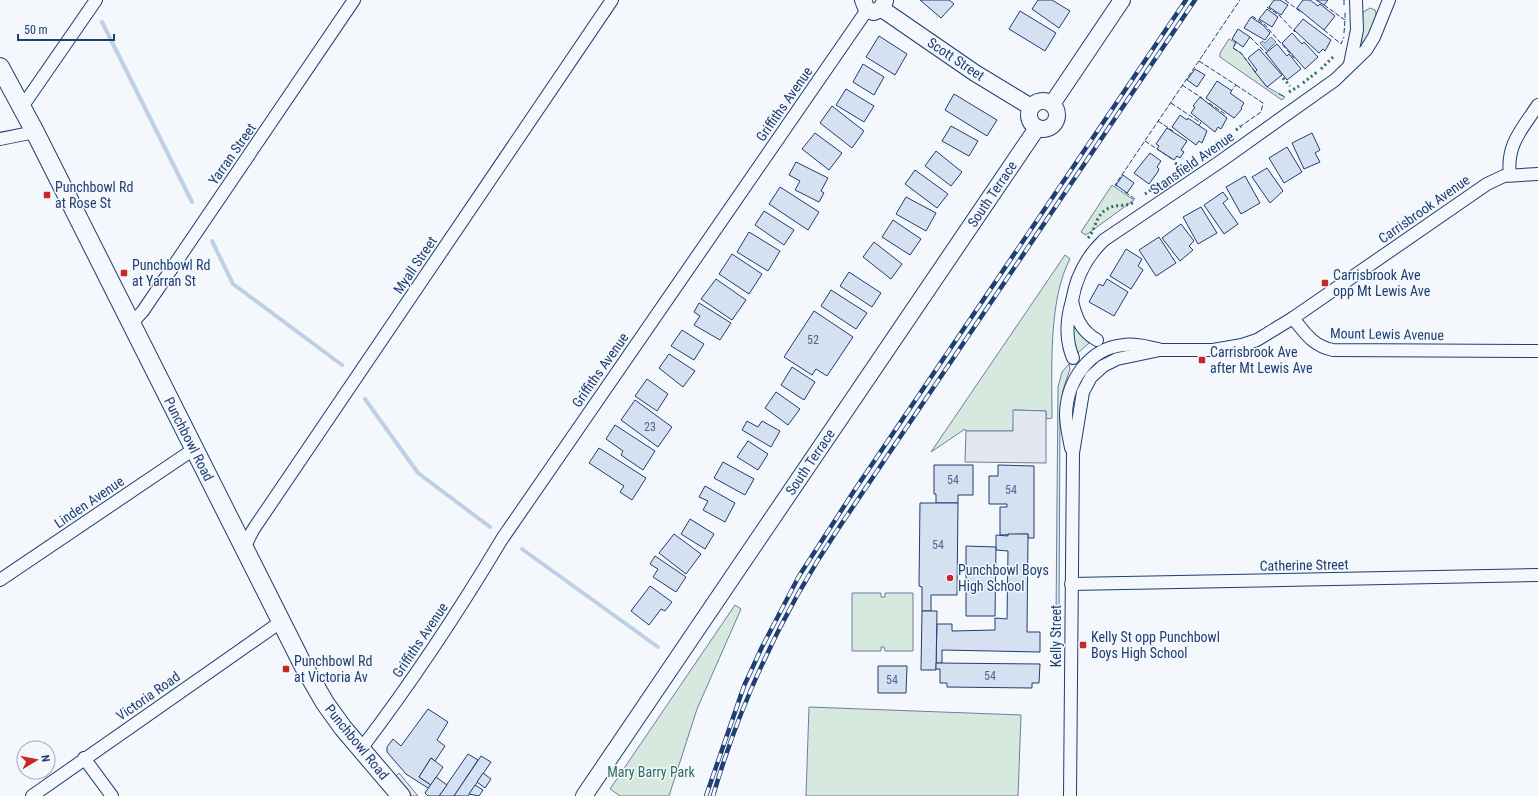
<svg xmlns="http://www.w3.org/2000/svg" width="1538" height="796" viewBox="0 0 1538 796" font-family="'Roboto Condensed',sans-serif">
<rect width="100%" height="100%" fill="#f4f7fb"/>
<g fill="#d7e8df" stroke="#687fa3">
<path d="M1370,8l5,2c4,9 -5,27 -12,32l-2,-1 2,-29z"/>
<polygon points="1229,39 1236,43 1233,48 1241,53 1267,87 1285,97 1282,100 1220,57 1220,53"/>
<polygon points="1112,185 1134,200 1086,235 1081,232"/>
<path d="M1065,255l5,4c-22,41 -18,113 -18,159l-6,1v-8l-32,-1 -1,21h-47l-1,-2 -34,23z"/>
<polygon points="1073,326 1089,343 1078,353 1073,344"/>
<polygon points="1069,364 1070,369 1063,390 1060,416 1059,618 1056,618 1058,387 1062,372"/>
<polygon points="852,593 881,593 881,597 885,597 885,593 913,593 913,651 885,651 884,647 881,647 881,651 852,651"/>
<polygon points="735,605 741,609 697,709 669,796 620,796 610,789"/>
<polygon points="809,707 1021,715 1018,796 806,796"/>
</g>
<g fill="#e3e8f0" stroke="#687fa3">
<polygon points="1013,410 1046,411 1046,463 965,462 966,431 1013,431"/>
<polygon points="399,773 418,796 412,796 396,776"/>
</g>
<polygon fill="#bed0e5" stroke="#687fa3" points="1271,37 1276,42 1267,51 1260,43 1263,41 1265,43"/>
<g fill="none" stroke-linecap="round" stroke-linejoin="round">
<g stroke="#bed0e5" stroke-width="4">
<polyline points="102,22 192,202"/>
<polyline points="212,241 233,284 342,365"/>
<polyline points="365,399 418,473 490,527"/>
<polyline points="522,549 658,647"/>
</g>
</g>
<g fill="#d5e0f0" stroke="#1d3f73">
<polygon points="920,0 949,0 954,4 941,18"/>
<polygon points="1038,0 1052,0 1070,11 1059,28 1032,9"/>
<polygon points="1274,0 1280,0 1288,5 1281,15 1269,7"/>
<polygon points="1303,0 1310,0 1318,6 1320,4 1335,16 1324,30 1297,8"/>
<polygon points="1316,0 1328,0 1324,5"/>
<polygon points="1267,9 1278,17 1272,27 1259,19"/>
<polygon points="1020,11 1056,33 1045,51 1009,29"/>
<polygon points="1251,17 1263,25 1270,33 1265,40 1244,28"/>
<polygon points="1303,19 1331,40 1325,51 1323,49 1319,53 1294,30"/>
<polygon points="1238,29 1250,37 1243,47 1232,39"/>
<polygon points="1292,33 1302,44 1304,42 1318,57 1305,69 1282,43"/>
<polygon points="879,36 907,54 895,75 866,57"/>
<polygon points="1277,44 1287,56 1289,54 1301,69 1287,80 1266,53"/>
<polygon points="1259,49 1282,75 1267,87 1255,72 1257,70 1248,58"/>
<polygon points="863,64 884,77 874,95 853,82"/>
<polygon points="1195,69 1205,75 1197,87 1187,80"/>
<polygon points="1217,81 1232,91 1230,93 1244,103 1241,108 1242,109 1234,118 1206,98"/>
<polygon points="846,89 874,106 864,122 836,105"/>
<polygon points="954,94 997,120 987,136 945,110"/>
<polygon points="1200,97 1227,118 1221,129 1218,127 1215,132 1191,113 1195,107 1193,106"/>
<polygon points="832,106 864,131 852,148 820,123"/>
<polygon points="1180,115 1187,120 1188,118 1207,131 1202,143 1199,141 1196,145 1172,127"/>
<polygon points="951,126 978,141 969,156 942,141"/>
<polygon points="1167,128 1187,141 1181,150 1184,152 1180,158 1177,156 1174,160 1157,149 1159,146 1156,144"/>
<polygon points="815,133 842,153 829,170 802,149"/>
<polygon points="1312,133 1320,150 1315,153 1320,162 1304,169 1292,143"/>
<polygon points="1287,147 1302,172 1284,183 1269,158"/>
<polygon points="936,151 962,172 951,186 925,166"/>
<polygon points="1150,153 1161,161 1157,167 1159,169 1157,173 1149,184 1134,173"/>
<polygon points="796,162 828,178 821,191 824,193 819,202 795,190 800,181 789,175"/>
<polygon points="1267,168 1283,191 1270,203 1252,177"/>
<polygon points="915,170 948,194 937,208 905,184"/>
<polygon points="1123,175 1134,183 1127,193 1116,185"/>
<polygon points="1245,176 1260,203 1241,214 1226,187"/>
<polygon points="780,187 819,212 808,230 769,204"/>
<polygon points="1223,192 1228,199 1223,203 1238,224 1224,234 1204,205"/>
<polygon points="906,197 936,213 926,231 896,214"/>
<polygon points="1201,207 1217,233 1198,244 1183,217"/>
<polygon points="764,211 794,230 784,245 755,225"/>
<polygon points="893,220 921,239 910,255 882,237"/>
<polygon points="1181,224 1194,241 1189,246 1193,250 1180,261 1162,238"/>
<polygon points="749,232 780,251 768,271 737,252"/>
<polygon points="1159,237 1176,263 1156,276 1139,250"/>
<polygon points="874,242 902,264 891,279 863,257"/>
<polygon points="1126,249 1142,259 1138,266 1143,270 1131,289 1110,276"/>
<polygon points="732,254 762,274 749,294 719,274"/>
<polygon points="849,272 881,293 872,307 840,286"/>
<polygon points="716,279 746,300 732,320 701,299"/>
<polygon points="1107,279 1128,292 1114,316 1089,302 1099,284 1103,286"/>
<polygon points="831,290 867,313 856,329 821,306"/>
<polygon points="699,303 731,323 720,340 694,325 700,316 694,312"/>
<polygon points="814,311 853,337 827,376 816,369 812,375 784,357"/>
<polygon points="682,330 704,344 694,360 671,346"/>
<polygon points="669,354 695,371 683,387 659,368"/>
<polygon points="792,367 815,382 804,400 781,385"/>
<polygon points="647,379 668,394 657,411 635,396"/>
<polygon points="776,392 800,409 788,425 765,408"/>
<polygon points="635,400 672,427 658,447 621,420"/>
<polygon points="747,421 758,427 762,421 780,431 771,447 742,430"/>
<polygon points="615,425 655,451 643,470 621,455 623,451 606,439"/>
<polygon points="748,441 768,454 758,470 737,457"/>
<polygon points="599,448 646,478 632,500 620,492 624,486 589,463"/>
<polygon points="723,462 754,479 745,495 714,478"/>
<polygon points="934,465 973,465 973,495 958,495 958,503 936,503 936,494 934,494"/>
<polygon points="998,465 1034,466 1034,538 1028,538 1028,534 1000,535 1000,507 1007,507 1007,504 989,504 989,476 998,476"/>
<polygon points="705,486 735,503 725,522 703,510 708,501 699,497"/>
<polygon points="920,503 958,503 957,595 931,595 931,611 922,611 922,587 919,586"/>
<polygon points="690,519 714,534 705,549 681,534"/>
<polygon points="674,534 701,554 686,574 659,553"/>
<polygon points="1008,534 1028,534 1027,632 1040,632 1040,652 942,650 942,663 936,663 937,624 952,624 952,631 995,630 995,618 1007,619 1008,551 996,550 996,535 1008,536"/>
<polygon points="966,546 996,547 995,616 966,616"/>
<polygon points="655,556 686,577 676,592 653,577 658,569 650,564"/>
<polygon points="650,586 672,602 665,611 661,609 649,625 631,611"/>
<polygon points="922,611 937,611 936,670 921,670"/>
<polygon points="936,663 1040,664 1039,683 1032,683 1032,688 947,687 947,683 940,683 940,669 936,669"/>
<polygon points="878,666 907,666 906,693 878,693"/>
<polygon points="428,709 448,722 437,740 445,746 435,761 431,758 419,777 431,785 428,788 406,774 387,752 387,747 393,739 401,746"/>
<polygon points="468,754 478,760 454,796 439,796"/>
<polygon points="481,756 491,762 468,796 454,796"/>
<polygon points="431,758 443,767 431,785 419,777"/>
<polygon points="483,773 491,779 485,788 477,782"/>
<polygon points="436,777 447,785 439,796 428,796 425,793"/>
<polygon points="475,785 483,790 479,796 469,794"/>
</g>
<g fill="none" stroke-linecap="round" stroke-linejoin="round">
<defs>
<g id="street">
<polyline points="1350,64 1357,30 1356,0"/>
<polyline points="22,107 96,0"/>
<polyline points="0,139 35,132"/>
<path d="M1510,175c-4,-30 12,-46 28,-70"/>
<path d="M1072,301c4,-24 14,-44 32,-61l117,-79 114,-81 31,-30 8,-13 15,-37"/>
<path d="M1293,318c12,15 20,28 40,32l205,1"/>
<polyline points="131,324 143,311 354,0"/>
<path d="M1073,358c-8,-19 -7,-37 -1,-57 4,17 9,30 25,39"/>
<path d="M1071,448c-2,-11 -5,-22 -5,-34 1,-33 23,-66 58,-69 12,-2 23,2 34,4"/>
<polyline points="244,548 253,530 612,0"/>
<polyline points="0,580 194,449"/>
<polyline points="1071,584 1538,575"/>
<path d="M361,749c51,-67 98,-138 141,-210l365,-529"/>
<polyline points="84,758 112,796"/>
<polyline points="32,796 282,621"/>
<polyline points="1070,796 1073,453 1083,392 1091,377 1103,366 1117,359 1160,350 1213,350 1242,345 1257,340 1293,318 1487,184 1504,176 1538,174"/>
</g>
<g id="secondary">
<polyline points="863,0 867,10 874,12 881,9 885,1"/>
<polyline points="882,9 975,73 1031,107"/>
<circle cx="1043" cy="115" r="14"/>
<polyline points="1052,104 1122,0"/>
<polyline points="584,796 1037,128"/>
</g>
<polyline id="primary" points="0,67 35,132 303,665 325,703 343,728 401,796"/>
</defs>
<use href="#street" stroke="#1d3f73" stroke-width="14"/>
<use href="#secondary" stroke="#1d3f73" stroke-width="18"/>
<use href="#primary" stroke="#1d3f73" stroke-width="20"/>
<use href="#street" stroke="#f4f7fb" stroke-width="12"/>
<use href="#secondary" stroke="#f4f7fb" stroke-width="16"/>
<use href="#primary" stroke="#f4f7fb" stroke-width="18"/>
<defs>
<g id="rail">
<polyline points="706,796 744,686 762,647 799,576 854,491 1186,0"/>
<path d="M713,796c28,-96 71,-187 127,-270l355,-526"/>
</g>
</defs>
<use href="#rail" stroke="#1d3f73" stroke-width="4.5"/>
<use href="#rail" stroke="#f4f7fb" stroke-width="3" stroke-dasharray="9" stroke-linecap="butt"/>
<g stroke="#2c6c60" stroke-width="3" stroke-dasharray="2 3" stroke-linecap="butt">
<polyline points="1321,69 1333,57"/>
<polyline points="1283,78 1290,86"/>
<polyline points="1303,83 1317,72"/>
<polyline points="1289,92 1299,86"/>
<polyline points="1236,130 1241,126"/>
<polyline points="1216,143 1226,137"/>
<polyline points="1200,155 1207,150"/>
<polyline points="1175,163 1183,167"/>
<polyline points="1145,194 1193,161"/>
<path d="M1088,238c8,-8 6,-21 19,-29 9,-6 20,-1 28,-8"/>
</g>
<g stroke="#1d3f73" stroke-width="1" stroke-dasharray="5 2" stroke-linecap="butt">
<polyline points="1285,0 1302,13"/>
<polyline points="1344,0 1344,6"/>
<polyline points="1324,5 1345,20 1345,11"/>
<polyline points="1267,7 1280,16 1295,32"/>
<polyline points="1252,16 1264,24 1294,58"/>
<polyline points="1324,30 1341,44 1344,37"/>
<polyline points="1344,33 1345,20"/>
<polyline points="1250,37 1267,54"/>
<polyline points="1236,42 1233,48 1241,53 1255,72"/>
<polyline points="1199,61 1236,85 1231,91"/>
<polyline points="1182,85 1202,98"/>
<polyline points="1236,85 1263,103 1261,112 1241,126"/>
<polyline points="1279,94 1285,97"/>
<polyline points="1171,103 1201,123 1199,125"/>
<polyline points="1209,103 1225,114"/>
<polyline points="1158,121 1173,131"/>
<polyline points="1145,141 1172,159"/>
<polyline points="1117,186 1115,185 1240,0"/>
<polyline points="1125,192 1135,199"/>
</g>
</g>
<g fill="#c62828" stroke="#f4f7fb" stroke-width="1.5">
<rect x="43" y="191" width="8" height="8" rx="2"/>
<rect x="120" y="269" width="8" height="8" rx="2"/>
<rect x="1321" y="279" width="8" height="8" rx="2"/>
<rect x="1198" y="356" width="8" height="8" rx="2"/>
<circle cx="950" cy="578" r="4"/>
<rect x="1079" y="641" width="8" height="8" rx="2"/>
<rect x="282" y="665" width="8" height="8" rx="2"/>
</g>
<g text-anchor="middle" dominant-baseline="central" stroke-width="3" stroke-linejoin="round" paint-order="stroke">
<g font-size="12" fill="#4b6792">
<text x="813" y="340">52</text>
<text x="650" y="427">23</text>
<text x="953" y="480">54</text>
<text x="1011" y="490">54</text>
<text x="938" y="545">54</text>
<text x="990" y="676">54</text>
<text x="892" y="680">54</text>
</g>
<g font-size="14" fill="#1d3f73" stroke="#f4f7fb">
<text transform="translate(956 59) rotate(34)">Scott Street</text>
<text transform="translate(784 104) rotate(-55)">Griffiths Avenue</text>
<text transform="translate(232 154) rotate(-55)">Yarran Street</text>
<text transform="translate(1192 163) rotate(-35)">Stansfield Avenue</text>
<text transform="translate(992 194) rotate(-56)">South Terrace</text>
<text transform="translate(1424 209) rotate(-35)">Carrisbrook Avenue</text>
<text transform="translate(415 265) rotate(-56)">Myall Street</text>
<text transform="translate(1387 334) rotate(1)">Mount Lewis Avenue</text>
<text transform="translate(600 370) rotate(-55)">Griffiths Avenue</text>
<text transform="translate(189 439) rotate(63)">Punchbowl Road</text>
<text transform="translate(810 462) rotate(-56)">South Terrace</text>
<text transform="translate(89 502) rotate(-34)">Linden Avenue</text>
<text transform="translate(1304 565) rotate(-1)">Catherine Street</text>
<text transform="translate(1056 636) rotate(-90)">Kelly Street</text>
<text transform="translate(420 640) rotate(-56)">Griffiths Avenue</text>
<text transform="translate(148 696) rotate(-35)">Victoria Road</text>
<text transform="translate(357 742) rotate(51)">Punchbowl Road</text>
</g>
<g font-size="14" fill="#1d3f73" stroke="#f4f7fb" text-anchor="start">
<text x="55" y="187">Punchbowl Rd<tspan x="55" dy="16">at Rose St</tspan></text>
<text x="132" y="265">Punchbowl Rd<tspan x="132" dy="16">at Yarran St</tspan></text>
<text x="1333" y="275">Carrisbrook Ave<tspan x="1333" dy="16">opp Mt Lewis Ave</tspan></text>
<text x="1210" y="352">Carrisbrook Ave<tspan x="1210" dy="16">after Mt Lewis Ave</tspan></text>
<text x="958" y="570">Punchbowl Boys<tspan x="958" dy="16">High School</tspan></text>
<text x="1091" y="637">Kelly St opp Punchbowl<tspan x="1091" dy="16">Boys High School</tspan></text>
<text x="294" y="661">Punchbowl Rd<tspan x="294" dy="16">at Victoria Av</tspan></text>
</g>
<g font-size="14" fill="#2c6c60" stroke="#f4f7fb">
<text x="651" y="772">Mary Barry Park</text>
</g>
</g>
<g transform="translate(36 760) rotate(80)"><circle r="19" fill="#f4f7fb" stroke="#9eadc5"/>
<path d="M0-3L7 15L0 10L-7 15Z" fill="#c62828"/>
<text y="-6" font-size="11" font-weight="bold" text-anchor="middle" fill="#1d3f73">N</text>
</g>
<path d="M18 34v6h96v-6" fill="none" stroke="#1d3f73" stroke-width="2"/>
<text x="24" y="34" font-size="12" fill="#1d3f73" stroke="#f4f7fb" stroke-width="3" paint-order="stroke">50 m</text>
</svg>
